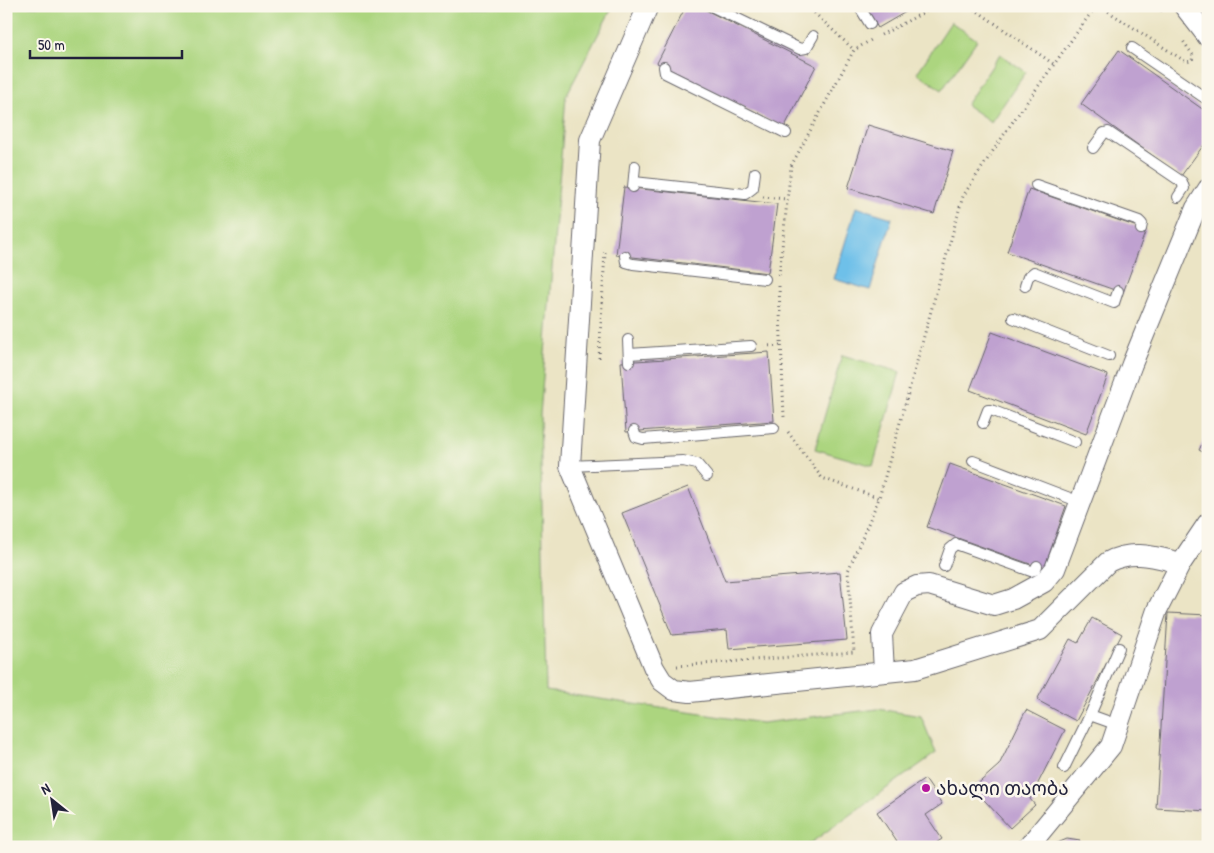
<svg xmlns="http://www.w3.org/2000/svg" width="1214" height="853" viewBox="0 0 1214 853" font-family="'Patrick Hand','Noto Sans Georgian',sans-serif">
<rect width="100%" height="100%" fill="#fbf7ec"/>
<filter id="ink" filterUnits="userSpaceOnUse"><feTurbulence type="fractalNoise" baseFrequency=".02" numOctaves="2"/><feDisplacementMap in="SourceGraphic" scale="10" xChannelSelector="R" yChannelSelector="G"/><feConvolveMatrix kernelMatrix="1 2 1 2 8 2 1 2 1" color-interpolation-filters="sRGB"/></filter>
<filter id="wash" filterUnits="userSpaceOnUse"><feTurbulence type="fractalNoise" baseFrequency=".0096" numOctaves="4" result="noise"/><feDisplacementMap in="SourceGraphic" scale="20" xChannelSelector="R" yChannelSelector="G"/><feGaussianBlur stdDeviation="1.12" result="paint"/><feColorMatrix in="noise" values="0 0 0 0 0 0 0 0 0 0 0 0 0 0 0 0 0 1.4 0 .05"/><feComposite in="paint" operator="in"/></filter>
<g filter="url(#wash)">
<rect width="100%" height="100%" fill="#ebe4c5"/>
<g fill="#acd57f" stroke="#677c5d">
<polygon points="6,6 613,6 566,96 540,415 546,691 762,723 878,709 921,716 936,753 805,847 6,847"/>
<polygon points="951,22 977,40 942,90 917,73"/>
<polygon points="1000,54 1026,72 991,122 966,105"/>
<polygon points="842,355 900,372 873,466 815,449"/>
</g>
<polygon fill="#6ec0e9" stroke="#487192" points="856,207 892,218 870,290 834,279"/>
<g id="blocks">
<g fill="#bfa1d0">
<polygon points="686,6 698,6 816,66 784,128 657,63"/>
<polygon points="865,6 916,6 878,28"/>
<polygon points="1119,50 1208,113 1208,139 1181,176 1081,104"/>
<polygon points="868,125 953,151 934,214 848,188"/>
<polygon points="624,187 777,204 768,273 616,255"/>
<polygon points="1029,189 1146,230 1123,293 1007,252"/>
<polygon points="992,332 1108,375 1086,434 970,390"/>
<polygon points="769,352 774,421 626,432 621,362"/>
<polygon points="1208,432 1208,455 1199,450"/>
<polygon points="950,464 1066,506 1044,569 927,527"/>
<polygon points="688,487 725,581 840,572 847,640 729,649 727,630 672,635 622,513"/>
<polygon points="1168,613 1208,615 1208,811 1156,808"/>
<polygon points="1092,618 1122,634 1076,721 1037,700 1070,639 1078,643"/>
<polygon points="1026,710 1065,730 1030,799 1035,805 1010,828 973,788 999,765"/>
<polygon points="925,779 942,804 926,815 942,839 930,847 890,847 897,842 877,812"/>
<polygon points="1067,839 1080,841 1079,847 1048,847"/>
<polygon points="1120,843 1120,847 1092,847 1092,845"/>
</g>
</g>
</g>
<g filter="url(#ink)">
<use href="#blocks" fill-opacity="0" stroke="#68666b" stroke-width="1"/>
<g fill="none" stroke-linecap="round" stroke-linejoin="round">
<defs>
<g id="service">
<polyline points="711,6 800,49 806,48 813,36"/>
<polyline points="859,6 870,24"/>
<polyline points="1132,48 1208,100"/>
<polyline points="664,67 665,73 786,133"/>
<polyline points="1093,148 1104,133 1108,132 1182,182 1184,188 1178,197"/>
<polyline points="634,182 745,194 753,188 755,173"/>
<polyline points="1036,185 1139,221 1142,224 1141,229"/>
<polyline points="633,187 635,166"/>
<polyline points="625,256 626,262 633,264 765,279"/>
<polyline points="1025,286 1028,277 1034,272 1114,303 1118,291"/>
<polyline points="1013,318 1109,356"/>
<polyline points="628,340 629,362"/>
<polyline points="629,354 751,346"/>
<polyline points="983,423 988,410 991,410 1075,442"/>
<polyline points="634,431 636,437 643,439 774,428"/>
<polyline points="973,461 1080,502"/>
<polyline points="570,466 683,461 697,464 707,476"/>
<polyline points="944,566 950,549 956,544 1031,571 1035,570 1037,566"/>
<polyline points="1118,725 1090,715 1119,648"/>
<polyline points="1064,768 1090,715"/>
</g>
<g id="minor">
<path d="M648,6l-58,134 -20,326 84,202 8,13 12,9 16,2 225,-23 125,-39 68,-68c25,-13 47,-5 73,1"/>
<polyline points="1184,6 1208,37"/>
<polyline points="884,672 882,634 904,592 917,586 929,585 994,605 1013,599 1044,582 1055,569 1132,364 1196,208 1208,189"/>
<polyline points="1028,847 1111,746 1157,610 1181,563 1208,523"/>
</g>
</defs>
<use href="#service" stroke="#68666b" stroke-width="12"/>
<use href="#minor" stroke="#68666b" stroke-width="22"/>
<g stroke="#68666b" stroke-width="3" stroke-dasharray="1 4" stroke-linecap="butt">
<polyline points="807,6 854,50"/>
<polyline points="970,6 1055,65"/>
<polyline points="1159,6 1164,14"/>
<polyline points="881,35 936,6"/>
<polyline points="763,197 787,199"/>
<polyline points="779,275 791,166 854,50 873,39"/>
<polyline points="779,286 784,417"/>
<polyline points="764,346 781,345"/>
<polyline points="599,358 605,252"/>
<polyline points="788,432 822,478 879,498"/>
<polyline points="677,666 854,652 848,571 879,498 963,196 1009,127 1093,10 1103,8 1186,62 1192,61 1193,55 1183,41"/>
</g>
<use href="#service" stroke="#fff" stroke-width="10"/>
<use href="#minor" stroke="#fff" stroke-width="20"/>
</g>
</g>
<circle fill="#b5179e" stroke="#fbf7ec" stroke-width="2" cx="926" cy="788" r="5"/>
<g text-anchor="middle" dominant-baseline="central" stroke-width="5" stroke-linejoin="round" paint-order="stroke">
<g font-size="19" fill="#22223b" stroke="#fbf7ec" text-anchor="start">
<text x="936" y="788">ახალი თაობა</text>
</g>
</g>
<rect width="1214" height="853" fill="none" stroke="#fbf7ec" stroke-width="25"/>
<g transform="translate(52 800) rotate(330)" stroke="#fbf7ec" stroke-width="4" paint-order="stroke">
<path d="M0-4L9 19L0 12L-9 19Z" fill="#22223b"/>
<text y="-8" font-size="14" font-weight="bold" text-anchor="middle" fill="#22223b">N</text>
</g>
<path d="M30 50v8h152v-8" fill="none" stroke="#22223b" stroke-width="2.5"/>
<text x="38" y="50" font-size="15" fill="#22223b" stroke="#fbf7ec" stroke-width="4" paint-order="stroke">50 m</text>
</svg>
